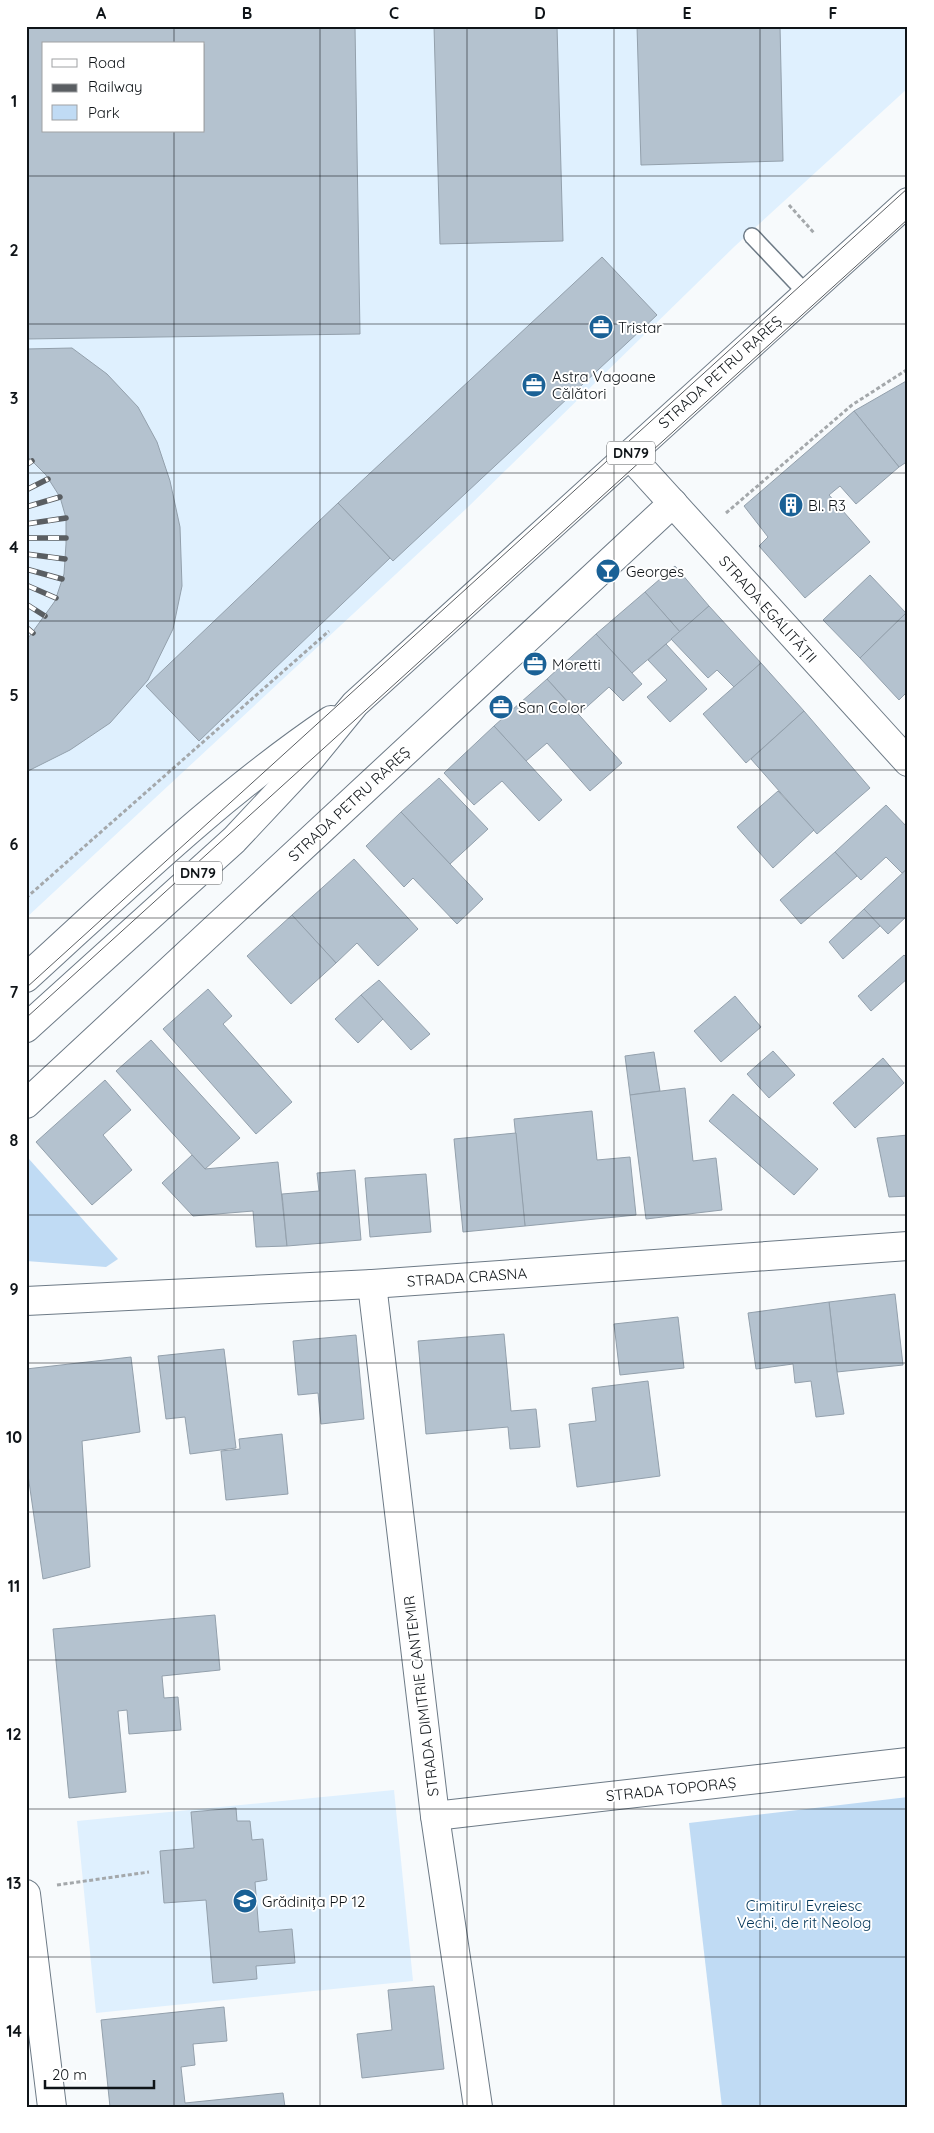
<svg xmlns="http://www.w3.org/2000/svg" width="934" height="2133" viewBox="0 0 934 2133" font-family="Quicksand,sans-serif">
<rect width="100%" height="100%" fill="#f7fafc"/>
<g fill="#dff0fe" fill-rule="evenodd">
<path d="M26,26h882v62l-173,158 -268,262 -441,410zM44,44h160v87h-160z"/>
<polygon points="394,1790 413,1981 96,2013 77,1821"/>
</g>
<g fill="#c0dbf4">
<polygon points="29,1159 118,1259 106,1267 26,1261 26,1162"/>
<polygon points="908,1797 908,2107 722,2107 689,1823"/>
</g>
<g fill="#b4c2cf" stroke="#93a0ac" fill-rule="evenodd">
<path d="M26,26h329l5,308 -334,5zM44,44h160v87h-160z"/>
<polygon points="434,26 557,26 563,241 440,244"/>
<polygon points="637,26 780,26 783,161 641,165"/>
<polygon points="602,257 657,315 393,561 338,503"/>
<polygon points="72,348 107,374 138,407 157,442 170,481 180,527 182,586 173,629 148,680 110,723 70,750 26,772 26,641 55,601 64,574 66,544 66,518 60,497 46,475 26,455 26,349"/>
<polygon points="908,380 908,461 899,467 854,411"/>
<polygon points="854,411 899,467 856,504 840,486 829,495 870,542 805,598 759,546 768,537 744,506"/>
<polygon points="338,503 390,558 199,741 146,686"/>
<polygon points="675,566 709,606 680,632 645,592"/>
<polygon points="870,575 906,613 860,658 823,620"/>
<polygon points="645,592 680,632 632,673 596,634"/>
<polygon points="709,606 761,663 734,687 717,670 708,678 671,639"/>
<polygon points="906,613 908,691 899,700 860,658"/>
<polygon points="596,634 642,684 623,701 609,687 579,714 547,679"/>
<polygon points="666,644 707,689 670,722 647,697 667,680 648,660"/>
<polygon points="761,663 804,711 746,763 703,714"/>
<polygon points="547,679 622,763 590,791 547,743 526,761 494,726"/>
<polygon points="804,711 870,788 817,834 751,759"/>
<polygon points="494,726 562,800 539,821 502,781 474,805 444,773"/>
<polygon points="439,778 488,829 450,864 401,812"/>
<polygon points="778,791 814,830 773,868 737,827"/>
<polygon points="886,805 908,828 908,868 902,873 886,857 861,880 835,852"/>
<polygon points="401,812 483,899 457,924 413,878 404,887 366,846"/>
<polygon points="835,852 857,876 801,924 780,900"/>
<polygon points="354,859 418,929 378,966 357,943 336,963 292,915"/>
<polygon points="908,868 908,915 888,934 864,909"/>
<polygon points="864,909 880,926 843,959 829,942"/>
<polygon points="292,915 336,963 291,1004 247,956"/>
<polygon points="904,955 908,959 908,978 871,1011 858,996"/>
<polygon points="379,980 430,1034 411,1050 361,995"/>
<polygon points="208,989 232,1016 223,1024 292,1102 256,1134 163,1029"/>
<polygon points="361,995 383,1019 358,1043 335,1019"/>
<polygon points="735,996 761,1027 721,1062 694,1031"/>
<polygon points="151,1040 240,1138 205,1169 116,1071"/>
<polygon points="773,1051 795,1075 769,1098 747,1074"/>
<polygon points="654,1052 660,1091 630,1095 625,1056"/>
<polygon points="883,1058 904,1083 855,1128 833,1103"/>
<polygon points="105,1080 131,1110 103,1135 132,1170 92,1205 36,1142"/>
<polygon points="685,1088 693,1161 716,1158 722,1210 646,1219 630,1095"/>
<polygon points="733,1094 818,1169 794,1195 709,1121"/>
<polygon points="592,1111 597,1160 630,1157 636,1215 525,1226 514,1119"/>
<polygon points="516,1133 525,1226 463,1232 454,1139"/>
<polygon points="908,1135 908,1196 889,1197 877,1138"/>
<polygon points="192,1155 205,1169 278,1162 287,1246 256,1247 253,1211 193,1216 162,1183"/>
<polygon points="355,1170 361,1240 287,1246 282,1194 319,1191 317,1173"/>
<polygon points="426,1174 431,1232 370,1237 365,1178"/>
<polygon points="895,1294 903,1365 837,1372 829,1302"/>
<polygon points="829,1302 837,1372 844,1414 816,1417 811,1381 795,1383 793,1364 756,1369 748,1313"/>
<polygon points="678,1317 684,1368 620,1375 614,1324"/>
<polygon points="504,1334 511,1411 536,1409 540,1447 510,1449 508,1427 426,1434 418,1341"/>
<polygon points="356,1335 364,1419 321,1424 318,1393 298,1395 293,1341"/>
<polygon points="224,1349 236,1448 190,1454 185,1417 166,1419 158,1356"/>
<polygon points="131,1357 140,1432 82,1441 90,1567 43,1579 26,1461 26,1369"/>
<polygon points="648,1381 660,1476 577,1487 569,1424 596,1421 592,1388"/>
<polygon points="282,1434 288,1494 226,1500 221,1451 240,1449 239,1439"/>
<polygon points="215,1615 220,1670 162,1676 164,1698 178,1697 181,1730 129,1734 127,1710 118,1711 126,1792 69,1798 53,1629"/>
<polygon points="236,1808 237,1821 250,1821 252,1840 263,1839 267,1880 255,1882 259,1932 292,1929 295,1963 256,1966 257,1979 213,1983 206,1900 164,1903 160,1851 194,1848 191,1812"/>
<polygon points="434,1986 444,2069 362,2078 357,2034 392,2030 388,1990"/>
<polygon points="224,2007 227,2041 193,2044 195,2065 181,2067 185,2103 283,2093 285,2107 110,2107 101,2020"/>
</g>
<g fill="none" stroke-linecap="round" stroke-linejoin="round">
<defs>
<polyline id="service" points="752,236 806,293"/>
<g id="minor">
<polyline points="629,455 908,762"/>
<polyline points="26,1104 673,503"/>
<polyline points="372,1284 435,1816 478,2107"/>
<polyline points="26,1301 372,1284 908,1246"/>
<polyline points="435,1816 908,1762"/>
<polyline points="26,1894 52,2107"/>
</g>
<g id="primary">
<path d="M26,978c99,-90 194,-183 305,-258"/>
<polyline points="26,1028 234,840 310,759 355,704 908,202"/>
</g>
</defs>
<use href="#service" stroke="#6d7a86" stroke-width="18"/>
<use href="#minor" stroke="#6d7a86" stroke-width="30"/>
<use href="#primary" stroke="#6d7a86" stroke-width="30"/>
<g stroke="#a4a8ab" stroke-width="3" stroke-dasharray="4 2.5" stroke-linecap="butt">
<polyline points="789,205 815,234"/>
<polyline points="726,513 852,405 908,369"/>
<polyline points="26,898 329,631"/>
<polyline points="57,1885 149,1872"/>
</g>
<use href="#service" stroke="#fff" stroke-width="15"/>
<use href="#minor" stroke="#fff" stroke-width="28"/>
<use href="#primary" stroke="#fff" stroke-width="28"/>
<g stroke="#5a5e62" stroke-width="1">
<polyline points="26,988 908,188"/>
<polyline points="26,1018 908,219"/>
</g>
<defs>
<g id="rail">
<polyline points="26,465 32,461"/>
<polyline points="26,490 48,479"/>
<polyline points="26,507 60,497"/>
<polyline points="26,524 66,518"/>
<polyline points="26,538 66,538"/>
<polyline points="26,554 65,559"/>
<polyline points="26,569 62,579"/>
<polyline points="26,585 56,598"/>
<polyline points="26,604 45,616"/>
<polyline points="26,627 33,633"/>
</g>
</defs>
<use href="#rail" stroke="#5a5e62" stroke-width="5.5"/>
<use href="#rail" stroke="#fff" stroke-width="4" stroke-dasharray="11" stroke-linecap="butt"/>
</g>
<path fill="none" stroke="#0f1418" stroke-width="1" stroke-opacity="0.55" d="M174,26v18M320,26v2081M467,26v2081M614,26v2081M760,26v2081M174,131v1976M26,176h882M26,324h882M26,473h882M26,621h882M26,770h882M26,918h882M26,1066h882M26,1215h882M26,1363h882M26,1512h882M26,1660h882M26,1809h882M26,1957h882"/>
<defs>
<symbol id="office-disc" viewBox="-11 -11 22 22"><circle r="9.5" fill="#1a6196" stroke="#fff"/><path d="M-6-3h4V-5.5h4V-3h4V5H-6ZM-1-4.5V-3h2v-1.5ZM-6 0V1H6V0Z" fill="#fff"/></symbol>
<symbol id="building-disc" viewBox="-11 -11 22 22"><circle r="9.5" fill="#1a6196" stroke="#fff"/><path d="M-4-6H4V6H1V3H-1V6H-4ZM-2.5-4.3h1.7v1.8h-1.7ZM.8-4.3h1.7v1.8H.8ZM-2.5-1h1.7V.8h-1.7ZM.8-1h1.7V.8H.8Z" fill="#fff"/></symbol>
<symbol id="bar-disc" viewBox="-11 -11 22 22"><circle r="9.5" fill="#1a6196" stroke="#fff"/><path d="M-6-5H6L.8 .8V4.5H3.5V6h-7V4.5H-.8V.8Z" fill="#fff"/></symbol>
<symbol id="school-disc" viewBox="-11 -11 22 22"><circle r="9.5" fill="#1a6196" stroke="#fff"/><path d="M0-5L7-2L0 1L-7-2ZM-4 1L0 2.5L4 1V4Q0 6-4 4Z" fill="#fff"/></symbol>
</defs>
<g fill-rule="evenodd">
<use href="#office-disc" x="587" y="313" width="28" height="28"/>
<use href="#office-disc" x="520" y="371" width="28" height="28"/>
<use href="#building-disc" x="777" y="491" width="28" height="28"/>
<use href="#bar-disc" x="594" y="557" width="28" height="28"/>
<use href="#office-disc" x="521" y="650" width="28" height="28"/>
<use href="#office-disc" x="487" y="693" width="28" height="28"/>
<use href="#school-disc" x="231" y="1887" width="28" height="28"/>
</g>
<g text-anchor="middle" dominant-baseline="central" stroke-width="4" stroke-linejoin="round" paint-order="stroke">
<g fill="#fff" stroke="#575a5d" stroke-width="1">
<rect x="607" y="441.5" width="48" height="23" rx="4"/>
<rect x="174" y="861.5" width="48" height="23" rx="4"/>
</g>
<g font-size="14" font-weight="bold" fill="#0f1418">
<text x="631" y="453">DN79</text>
<text x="198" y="873">DN79</text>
</g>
<g font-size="15" fill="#0f1418" stroke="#fff" text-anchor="start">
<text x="618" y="327">Tristar</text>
<text x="552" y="376">Astra Vagoane<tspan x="552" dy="17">Călători</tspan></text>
<text x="808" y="505">Bl. R3</text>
<text x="626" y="571">Georges</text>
<text x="552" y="664">Moretti</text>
<text x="518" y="707">San Color</text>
<text x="262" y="1901">Grădinița PP 12</text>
</g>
<g font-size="15" fill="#0f1418" stroke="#fff">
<text transform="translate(720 372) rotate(-42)">STRADA PETRU RAREȘ</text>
<text transform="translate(768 609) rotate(48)">STRADA EGALITĂȚII</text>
<text transform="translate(349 804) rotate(-43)">STRADA PETRU RAREȘ</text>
<text transform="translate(467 1277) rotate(-4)">STRADA CRASNA</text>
<text transform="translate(421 1696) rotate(-97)">STRADA DIMITRIE CANTEMIR</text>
<text transform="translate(671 1789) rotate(-6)">STRADA TOPORAȘ</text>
</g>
<g font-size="15" fill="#003457" stroke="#fff">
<text x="804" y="1905">Cimitirul Evreiesc<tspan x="804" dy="17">Vechi, de rit Neolog</tspan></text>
</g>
</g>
<rect width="934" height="2133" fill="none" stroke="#ffffff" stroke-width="55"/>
<rect x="42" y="42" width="162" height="90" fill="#ffffff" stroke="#9fa1a3"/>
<rect x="52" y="59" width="25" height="8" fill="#ffffff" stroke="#9fa1a3"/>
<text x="88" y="68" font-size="15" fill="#0f1418">Road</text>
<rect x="52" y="84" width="25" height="8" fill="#5a5e62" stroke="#9fa1a3"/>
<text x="88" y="92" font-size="15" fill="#0f1418">Railway</text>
<rect x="52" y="105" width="25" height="15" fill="#c0dbf4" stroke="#9fa1a3"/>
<text x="88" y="118" font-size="15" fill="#0f1418">Park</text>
<path d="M45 2080v8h109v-8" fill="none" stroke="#0f1418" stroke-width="2.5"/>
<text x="52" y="2080" font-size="15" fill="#0f1418" stroke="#ffffff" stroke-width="4" paint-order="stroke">20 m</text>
<rect x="28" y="28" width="878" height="2078" fill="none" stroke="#0f1418" stroke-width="2"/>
<g font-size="16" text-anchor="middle" font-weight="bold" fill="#0f1418">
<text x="101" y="19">A</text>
<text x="247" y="19">B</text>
<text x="394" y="19">C</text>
<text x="540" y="19">D</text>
<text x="687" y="19">E</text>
<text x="833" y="19">F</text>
<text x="14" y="107">1</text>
<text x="14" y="256">2</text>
<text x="14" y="404">3</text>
<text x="14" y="553">4</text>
<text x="14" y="701">5</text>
<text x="14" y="850">6</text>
<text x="14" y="998">7</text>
<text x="14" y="1146">8</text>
<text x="14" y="1295">9</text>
<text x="14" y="1443">10</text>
<text x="14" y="1592">11</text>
<text x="14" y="1740">12</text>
<text x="14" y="1889">13</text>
<text x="14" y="2037">14</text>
</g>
</svg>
